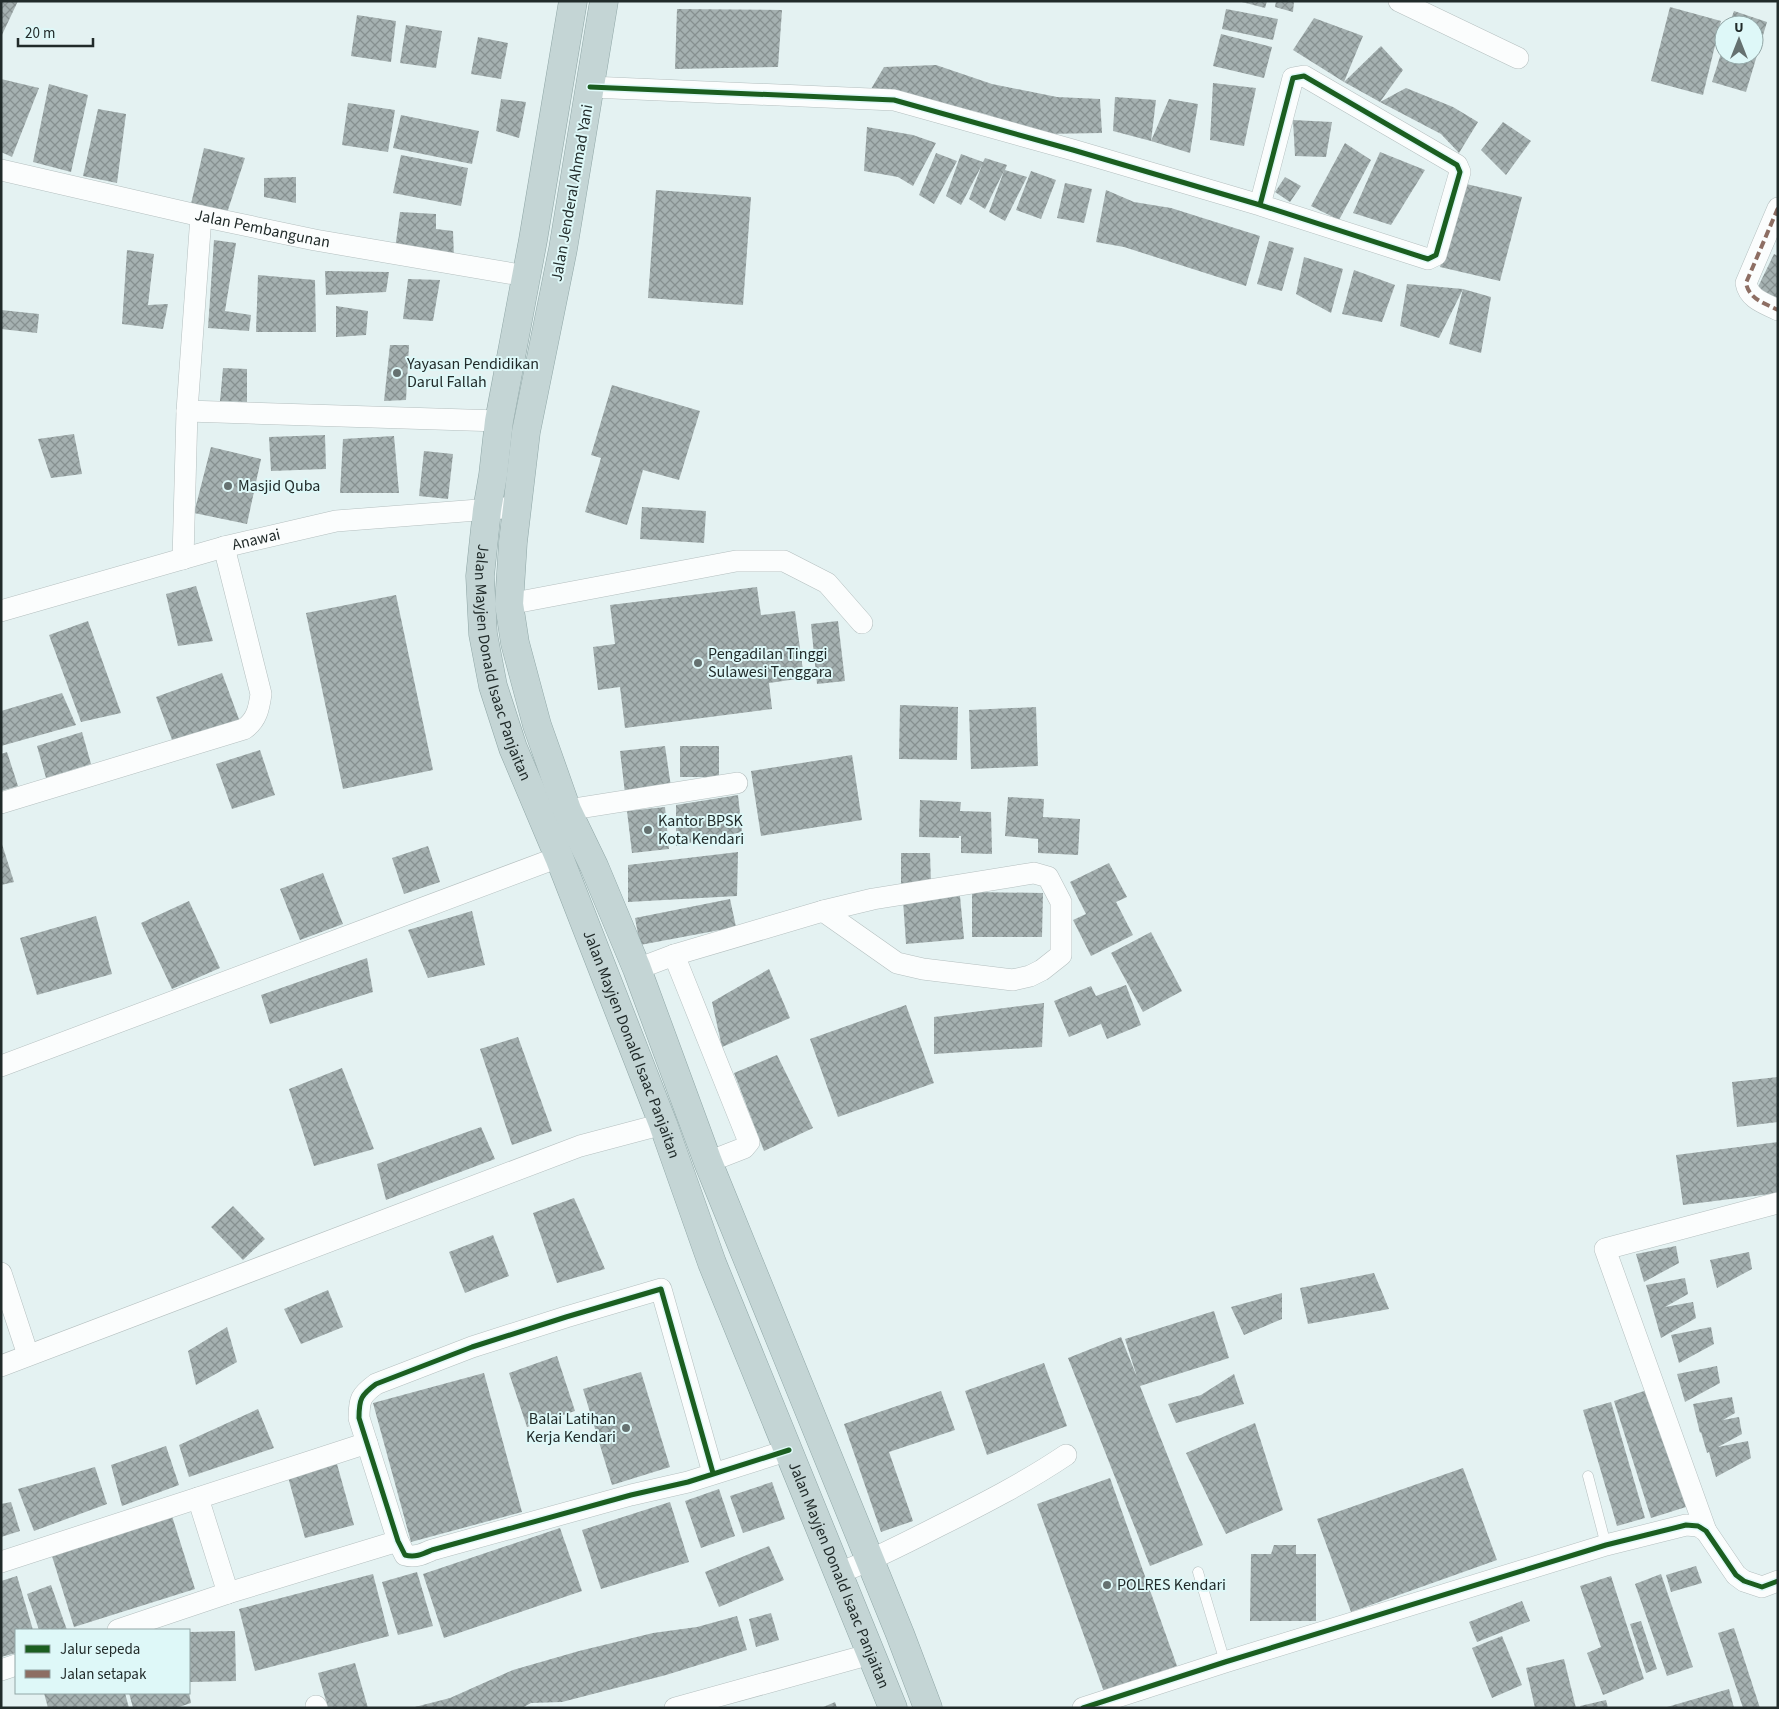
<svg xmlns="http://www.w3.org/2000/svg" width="1779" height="1709" viewBox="0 0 1779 1709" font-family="'Source Sans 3',sans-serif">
<defs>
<pattern id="building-cross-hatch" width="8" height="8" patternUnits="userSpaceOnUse" patternTransform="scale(1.25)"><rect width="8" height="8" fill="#a5b1b1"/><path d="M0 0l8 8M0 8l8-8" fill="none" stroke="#869090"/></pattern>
</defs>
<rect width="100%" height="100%" fill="#e4f2f2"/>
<g fill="url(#building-cross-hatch)">
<polygon points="1,1 18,1 1,37"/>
<polygon points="1238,1 1267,1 1265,8"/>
<polygon points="1276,1 1294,1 1293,12 1275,7"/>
<polygon points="1670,7 1721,21 1703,95 1651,81"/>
<polygon points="677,9 782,10 778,67 675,69"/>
<polygon points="1226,9 1278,19 1273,40 1222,29"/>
<polygon points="1734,11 1767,22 1746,92 1712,82 1724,44 1724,55 1754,55 1754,25 1729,25"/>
<polygon points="357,15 396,21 391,62 351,56"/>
<polygon points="1314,18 1363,36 1344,82 1381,46 1403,70 1380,102 1406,88 1453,107 1478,122 1459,153 1441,134 1380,102 1344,82 1293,50"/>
<polygon points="406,25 442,31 436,68 400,63"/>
<polygon points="1221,34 1272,47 1264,78 1213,66"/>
<polygon points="478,37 508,43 501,79 471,74"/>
<polygon points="936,65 992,84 1057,97 1100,99 1102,133 1042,134 985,114 930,100 871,89 884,67"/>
<polygon points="1,79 39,88 12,157 1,152"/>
<polygon points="1213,83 1256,88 1244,146 1210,140"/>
<polygon points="49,84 88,95 71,172 33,162"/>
<polygon points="1115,97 1156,100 1151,141 1113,131"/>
<polygon points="501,99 526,102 519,138 496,131"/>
<polygon points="1169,99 1198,104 1190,153 1151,141"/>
<polygon points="348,103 395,110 388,152 342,145"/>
<polygon points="98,109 126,114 117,183 83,176"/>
<polygon points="401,115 479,131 472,164 393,148"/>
<polygon points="1293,120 1332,122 1326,157 1295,156"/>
<polygon points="1503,122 1531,141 1506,175 1481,150"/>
<polygon points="867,127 913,135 936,143 913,186 898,177 864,171"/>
<polygon points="1345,143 1371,160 1339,220 1311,206"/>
<polygon points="204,148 245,158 226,216 191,204"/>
<polygon points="1380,152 1425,170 1391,225 1353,213"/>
<polygon points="936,153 957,161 934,204 919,195"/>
<polygon points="961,154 983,162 985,158 1007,165 1005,170 1027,177 1005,221 989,212 1004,171 985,209 969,199 982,165 961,205 946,196"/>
<polygon points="401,155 468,168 461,206 393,193"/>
<polygon points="1031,171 1056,180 1041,219 1016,210"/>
<polygon points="296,177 296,203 264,197 264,178"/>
<polygon points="1285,177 1301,186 1290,202 1275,192"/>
<polygon points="1065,183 1092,189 1084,223 1057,218"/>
<polygon points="1462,183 1522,197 1500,281 1440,267"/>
<polygon points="656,190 751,197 743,305 648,298"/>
<polygon points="1106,190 1134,202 1171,208 1260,236 1246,286 1124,247 1096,242"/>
<polygon points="400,212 436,214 436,229 453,231 454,258 395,249"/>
<polygon points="214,240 236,243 225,311 251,315 249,331 208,328"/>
<polygon points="1269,241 1294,248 1282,291 1257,284"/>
<polygon points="127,250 154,254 148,305 168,304 163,329 122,324"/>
<polygon points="1774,254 1778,256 1778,301 1756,291"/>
<polygon points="1304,257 1343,269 1331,313 1296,294"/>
<polygon points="1354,270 1395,285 1382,322 1342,314"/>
<polygon points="325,271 389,272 386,292 326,295"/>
<polygon points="258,275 315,280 316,332 256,332"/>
<polygon points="408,279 440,280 433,321 403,319"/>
<polygon points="1407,284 1463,289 1491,297 1481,353 1449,344 1463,289 1439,338 1400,326"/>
<polygon points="336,306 368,311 366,335 336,337"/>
<polygon points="1,310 39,314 37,333 1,329"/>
<polygon points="390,345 409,345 406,400 384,401"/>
<polygon points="223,368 247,369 247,402 220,401"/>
<polygon points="612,385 700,411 679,480 643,470 627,525 585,512 601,458 591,455"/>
<polygon points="74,434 82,474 51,478 38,439"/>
<polygon points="325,435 326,469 271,471 269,437"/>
<polygon points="394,436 399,493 340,493 343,439"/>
<polygon points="211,447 261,459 247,524 194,513"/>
<polygon points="424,451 453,454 448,499 419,496"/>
<polygon points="642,507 706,511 704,543 640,539"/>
<polygon points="196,586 213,641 178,646 166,594"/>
<polygon points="757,587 761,615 795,611 804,678 769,683 772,709 625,728 620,687 598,690 593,647 615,644 610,605"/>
<polygon points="396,595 433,770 343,789 306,613"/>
<polygon points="88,621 121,713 81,722 49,635"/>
<polygon points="838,621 845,681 817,684 811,624"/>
<polygon points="222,673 240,722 174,745 156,697"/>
<polygon points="62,693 76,725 1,746 1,711"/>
<polygon points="900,705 958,707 957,760 899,759"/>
<polygon points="1036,707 1038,766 971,769 969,710"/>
<polygon points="82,732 91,764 46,778 37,746"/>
<polygon points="665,746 671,787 625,793 620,751"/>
<rect x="680" y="746" width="39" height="31"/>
<polygon points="260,750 275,795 232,809 216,764"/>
<polygon points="7,752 18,786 1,791 1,754"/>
<polygon points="852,755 862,820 761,836 751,771"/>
<polygon points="738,795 742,832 676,846 676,805"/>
<polygon points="1008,797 1044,799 1043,817 1080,819 1078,855 1038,853 1038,839 1005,836"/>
<polygon points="920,800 961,802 960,811 991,812 992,854 961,853 961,836 959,836 959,838 919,837"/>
<polygon points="665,807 669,849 632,853 627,811"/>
<polygon points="1,841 14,882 1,885"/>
<polygon points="428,846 440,882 404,894 392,858"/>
<polygon points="738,852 737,896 628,902 628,865"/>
<polygon points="901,853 930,853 931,884 901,885"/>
<polygon points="1109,863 1127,897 1116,902 1133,935 1091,956 1073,920 1086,914 1070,882"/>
<polygon points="323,873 343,924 300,940 280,889"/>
<polygon points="972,892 1043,893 1042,937 972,937"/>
<polygon points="960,896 964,939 906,944 903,900"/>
<polygon points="730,899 736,927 640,945 635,918"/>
<polygon points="189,901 220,968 172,989 141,923"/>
<polygon points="472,911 485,965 428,978 408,930"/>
<polygon points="96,916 112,974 37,995 20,938"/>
<polygon points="1151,932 1182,991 1143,1012 1111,953"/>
<polygon points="367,958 373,992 270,1024 261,995"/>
<polygon points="769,969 790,1018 722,1047 712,1002"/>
<polygon points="1126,985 1141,1025 1107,1039 1101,1024 1069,1037 1054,1001 1091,986 1096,996"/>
<polygon points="1044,1003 1042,1047 934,1054 934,1017"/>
<polygon points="906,1005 934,1083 838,1117 810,1039"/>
<polygon points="518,1037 552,1131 512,1145 480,1049"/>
<polygon points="777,1055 813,1128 764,1151 734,1073"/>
<polygon points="342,1068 374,1149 314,1166 289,1089"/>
<polygon points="1778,1077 1778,1122 1737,1127 1732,1082"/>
<polygon points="481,1127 495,1159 386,1200 377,1164"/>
<polygon points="1778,1142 1778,1193 1683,1205 1676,1155"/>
<polygon points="574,1198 605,1269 557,1283 533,1213"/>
<polygon points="233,1206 265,1239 243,1260 211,1227"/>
<polygon points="493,1235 509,1276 465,1293 449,1252"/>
<polygon points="1676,1246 1679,1263 1644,1282 1636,1254"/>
<polygon points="1749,1252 1752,1269 1717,1288 1710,1260"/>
<polygon points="1374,1273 1389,1309 1308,1324 1300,1288"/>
<polygon points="1685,1278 1688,1294 1665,1307 1693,1302 1696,1318 1661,1338 1646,1285"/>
<polygon points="328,1290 343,1327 301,1344 284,1309"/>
<polygon points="1282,1293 1282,1319 1244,1335 1231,1307"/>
<polygon points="1214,1311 1229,1358 1140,1386 1203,1545 1150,1566 1068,1358 1121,1337 1137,1377 1125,1339"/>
<polygon points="227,1327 237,1362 196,1385 188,1351"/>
<polygon points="1711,1327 1714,1344 1679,1363 1671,1335"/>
<polygon points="557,1356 575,1411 527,1427 509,1373"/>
<polygon points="1044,1363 1067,1426 987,1455 965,1391"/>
<polygon points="1717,1366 1720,1383 1685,1402 1677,1374"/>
<polygon points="641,1372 670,1467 612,1485 583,1389"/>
<polygon points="484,1373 522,1512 411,1542 373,1403"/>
<polygon points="1234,1374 1244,1404 1176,1423 1168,1404 1201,1395"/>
<polygon points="1647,1390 1686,1507 1651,1518 1614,1401"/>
<polygon points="941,1391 955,1430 889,1452 913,1521 881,1532 844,1424"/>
<polygon points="1732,1397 1735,1413 1723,1420 1739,1417 1742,1434 1718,1447 1748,1441 1751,1458 1716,1477 1709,1452 1707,1453 1701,1432 1700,1433 1693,1404"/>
<polygon points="1611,1402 1645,1518 1617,1526 1583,1410"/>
<polygon points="258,1409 274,1448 189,1477 179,1445"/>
<polygon points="1255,1423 1283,1510 1226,1534 1186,1453"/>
<polygon points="166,1446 179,1485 122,1506 111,1465"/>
<polygon points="337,1464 354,1525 305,1538 288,1477"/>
<polygon points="95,1467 107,1504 34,1531 18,1489"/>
<polygon points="1463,1468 1497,1560 1351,1612 1317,1519"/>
<polygon points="1110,1478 1177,1666 1104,1692 1037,1504"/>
<polygon points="772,1482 785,1519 743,1533 730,1496"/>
<polygon points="719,1489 735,1536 701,1548 685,1501"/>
<polygon points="11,1502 20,1531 1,1537 1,1504"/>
<polygon points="670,1502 689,1562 601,1589 582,1530"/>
<polygon points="172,1516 195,1589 74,1627 51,1553"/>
<polygon points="560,1528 582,1591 444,1638 423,1574"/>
<polygon points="1274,1545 1296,1545 1296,1554 1316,1554 1316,1621 1250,1621 1251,1554 1271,1554"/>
<polygon points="769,1546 784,1580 719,1607 705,1572"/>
<polygon points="1696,1566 1702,1583 1671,1592 1666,1575"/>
<polygon points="417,1572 433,1626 398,1635 382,1582"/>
<polygon points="373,1574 389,1636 255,1671 239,1609"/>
<polygon points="1661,1574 1693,1667 1667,1676 1635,1584"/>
<polygon points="17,1576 33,1630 16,1630 16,1653 1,1657 1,1581"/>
<polygon points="1611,1576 1644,1679 1603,1695 1587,1653 1601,1647 1580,1586"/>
<polygon points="51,1585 67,1630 39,1630 27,1594"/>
<polygon points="1522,1601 1530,1621 1477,1642 1469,1622"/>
<polygon points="771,1613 779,1640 756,1647 749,1619"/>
<polygon points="737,1616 747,1650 666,1675 562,1702 531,1703 522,1708 411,1708 450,1698 513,1670 579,1651 653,1633 697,1627"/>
<polygon points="1641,1621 1657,1669 1646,1673 1630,1624"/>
<polygon points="1734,1628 1760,1708 1743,1708 1718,1633"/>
<polygon points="235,1631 236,1681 189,1682 189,1632"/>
<polygon points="1502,1636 1522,1685 1492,1698 1472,1648"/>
<polygon points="1564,1659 1576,1708 1535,1708 1526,1668"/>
<polygon points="355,1663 368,1708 328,1708 318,1673"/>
<polygon points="1729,1689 1734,1708 1667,1708 1667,1707"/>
<polygon points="44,1693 125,1693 129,1708 48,1708"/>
<polygon points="129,1693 189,1693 191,1703 176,1708 133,1708"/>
<polygon points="1606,1700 1608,1708 1581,1708 1580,1706"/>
<polygon points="835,1702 837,1708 821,1708"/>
</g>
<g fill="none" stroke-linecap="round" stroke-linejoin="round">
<defs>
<g id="lane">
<polyline points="1588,1476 1606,1545"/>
<polyline points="1198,1572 1225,1662"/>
</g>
<g id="street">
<polyline points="1399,1 1518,58"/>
<polyline points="590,87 894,100 1073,150 1260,205 1293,78 1304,76 1457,165 1460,172 1436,255 1428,259 1260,205"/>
<path id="s1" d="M1,170l200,46 114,24 211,36"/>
<path d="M1778,208l-32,75c3,16 18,20 32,27"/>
<polyline points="201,216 187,411 499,421"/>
<polyline points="183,559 187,411"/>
<polyline points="509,604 736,561 784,561 827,583 862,623"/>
<path id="s2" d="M1,611l223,-64 112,-26 181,-14"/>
<path d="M1,803l243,-74c13,-9 15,-21 17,-35l-37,-147"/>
<polyline points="567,810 737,783"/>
<polygon points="1034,873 1048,877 1061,902 1061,955 1042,970 1030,976 1013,980 923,969 897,963 823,911 873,899"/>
<polyline points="674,955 749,1142 744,1148 708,1162"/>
<polyline points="637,969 674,955 823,911"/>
<polyline points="1,1066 559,857"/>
<polyline points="1,1273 28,1355"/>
<polyline points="1,1366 580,1146 663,1124"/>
<path d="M713,1473l-52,-184 -95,28 -94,30 -96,37c-15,11 -17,15 -17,34l39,123 7,14c10,3 18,-1 27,-5l199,-55 57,-13 101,-32"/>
<polyline points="198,1498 228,1593"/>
<polyline points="1706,1531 1605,1249 1778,1203"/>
<polyline points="1,1562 367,1443"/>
<path d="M839,1573c34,-13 67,-30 100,-47 44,-22 87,-44 127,-71"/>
<polyline points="118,1630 228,1593 398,1541"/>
<polyline points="1,1670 16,1665"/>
<polyline points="316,1706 317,1708"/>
<polyline points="675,1708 871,1654"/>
<polyline points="1083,1708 1225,1662 1606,1545 1686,1525 1698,1526 1706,1531 1736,1575 1744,1581 1762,1587 1778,1581"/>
</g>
<g id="highway">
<path id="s3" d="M573,1l-40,239 -34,181 -6,54 -6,35 -7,66 3,58 10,52 20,62 46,109 104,267 49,139 181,445"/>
<polyline points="604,1 563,249 526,432 513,542 509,604 515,643 537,725 567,810 594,866 637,969 708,1162 900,1634 928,1708"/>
</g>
</defs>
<use href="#lane" stroke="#b4bfbf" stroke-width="11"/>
<use href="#street" stroke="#b4bfbf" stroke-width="22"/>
<use href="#highway" stroke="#8fa6a6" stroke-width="29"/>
<use href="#lane" stroke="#fbfdfd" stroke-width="10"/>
<use href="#street" stroke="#fbfdfd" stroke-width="21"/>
<use href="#highway" stroke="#c4d5d5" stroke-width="28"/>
<path stroke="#8d6e63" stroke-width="4" stroke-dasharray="8 4" stroke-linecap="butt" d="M1778,208l-32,75c3,16 18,20 32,27"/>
<defs>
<g id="cycleway">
<polyline points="590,87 894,100 1073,150 1260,205 1293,78 1304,76 1457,165 1460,172 1436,255 1428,259 1260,205"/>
<path d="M713,1473l-52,-184 -95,28 -94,30 -96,37c-15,11 -17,15 -17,34l39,123 7,14c10,3 18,-1 27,-5l199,-55 57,-13 101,-32"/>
<polyline points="1083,1708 1225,1662 1606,1545 1686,1525 1698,1526 1706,1531 1736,1575 1744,1581 1762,1587 1778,1581"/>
</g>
</defs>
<use href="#cycleway" stroke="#def8f8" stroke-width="8"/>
<use href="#cycleway" stroke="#1b5e20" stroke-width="5"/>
</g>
<g fill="#657170" stroke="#def8f8" stroke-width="2">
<circle cx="397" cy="373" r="5"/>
<circle cx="228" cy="486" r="5"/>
<circle cx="698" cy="663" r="5"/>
<circle cx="648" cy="830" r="5"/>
<circle cx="626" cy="1428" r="5"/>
<circle cx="1107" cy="1585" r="5"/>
</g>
<g text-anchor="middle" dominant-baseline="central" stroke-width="4" stroke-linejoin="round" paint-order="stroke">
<g font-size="16" fill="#212b2a" stroke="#def8f8">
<text transform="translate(572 193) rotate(-80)">Jalan Jenderal Ahmad Yani</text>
<text stroke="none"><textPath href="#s1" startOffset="268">Jalan Pembangunan</textPath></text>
<text stroke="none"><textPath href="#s2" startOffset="265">Anawai</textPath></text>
<text stroke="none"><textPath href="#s3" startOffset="672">Jalan Mayjen Donald Isaac Panjaitan</textPath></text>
<text stroke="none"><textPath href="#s3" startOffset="1078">Jalan Mayjen Donald Isaac Panjaitan</textPath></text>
<text stroke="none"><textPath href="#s3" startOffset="1648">Jalan Mayjen Donald Isaac Panjaitan</textPath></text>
</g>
<g font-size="16" fill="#212b2a" stroke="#def8f8" text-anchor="start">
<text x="407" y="364">Yayasan Pendidikan<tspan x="407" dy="18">Darul Fallah</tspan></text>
<text x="238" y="486">Masjid Quba</text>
<text x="708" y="654">Pengadilan Tinggi<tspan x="708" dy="18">Sulawesi Tenggara</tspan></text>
<text x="658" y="821">Kantor BPSK<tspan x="658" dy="18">Kota Kendari</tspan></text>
<text x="616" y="1419" text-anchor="end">Balai Latihan<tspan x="616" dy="18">Kerja Kendari</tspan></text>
<text x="1117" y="1585">POLRES Kendari</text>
</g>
</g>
<rect width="1779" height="1709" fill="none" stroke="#212b2a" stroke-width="5"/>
<rect x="15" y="1629" width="175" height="65" fill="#def8f8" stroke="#92a6a6"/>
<rect x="25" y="1645" width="25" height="8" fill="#1b5e20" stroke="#92a6a6"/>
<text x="60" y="1654" font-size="15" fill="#212b2a">Jalur sepeda</text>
<rect x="25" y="1670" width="25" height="8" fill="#8d6e63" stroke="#92a6a6"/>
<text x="60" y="1679" font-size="15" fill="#212b2a">Jalan setapak</text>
<g transform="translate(1739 40)"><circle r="24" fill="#def8f8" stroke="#92a6a6"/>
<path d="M0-4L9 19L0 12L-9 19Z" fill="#657170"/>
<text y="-8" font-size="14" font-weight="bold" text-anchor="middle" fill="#212b2a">U</text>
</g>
<path d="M18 38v8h75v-8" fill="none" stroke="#212b2a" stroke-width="2.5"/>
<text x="25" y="38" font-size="15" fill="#212b2a" stroke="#def8f8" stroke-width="4" paint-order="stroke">20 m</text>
</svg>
